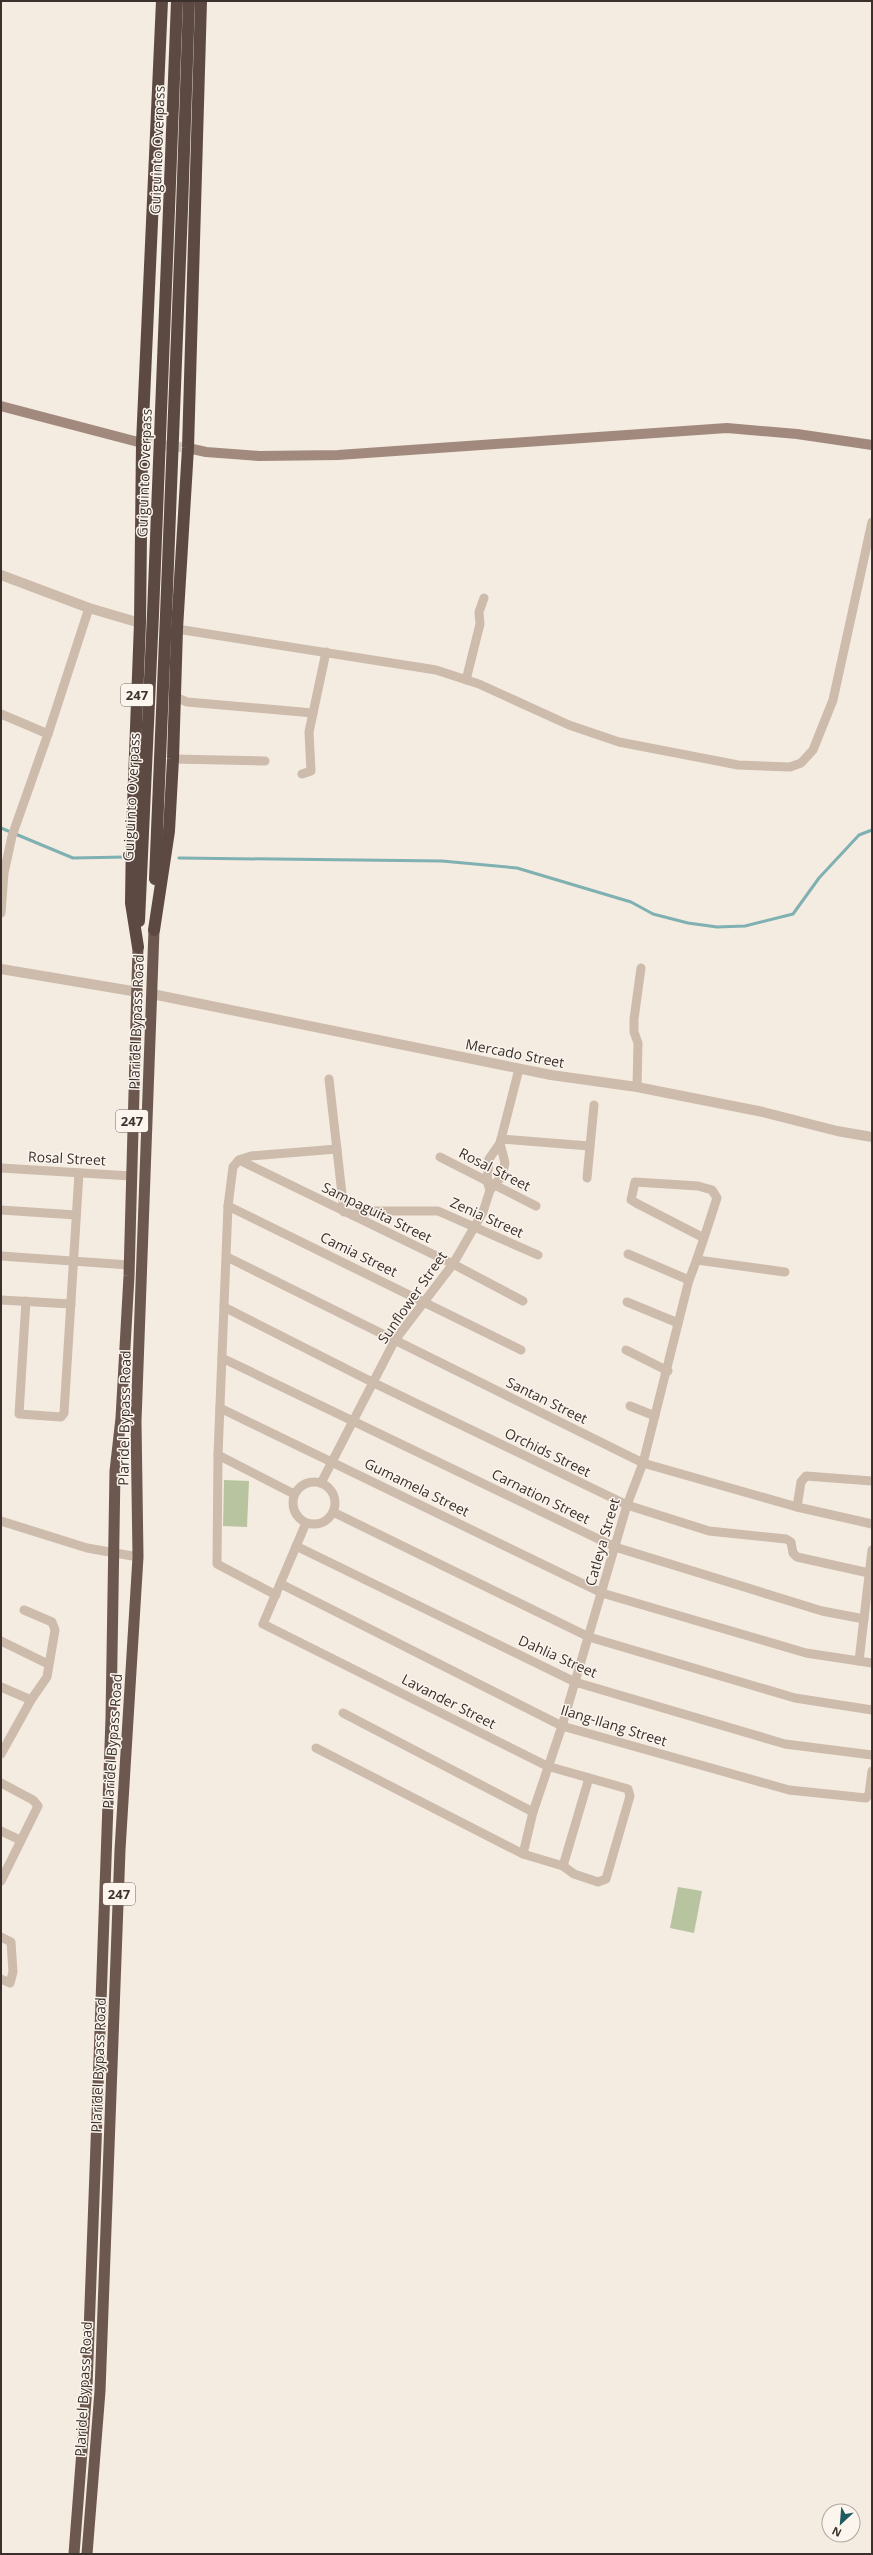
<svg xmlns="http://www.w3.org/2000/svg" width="873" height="2555" viewBox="0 0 873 2555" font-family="'Open Sans',sans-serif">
<rect width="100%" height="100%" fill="#f4ebe1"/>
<g fill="#b8c4a0">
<polygon points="224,1480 249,1481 247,1527 223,1526"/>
<polygon points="678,1887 702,1891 694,1933 670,1928"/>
</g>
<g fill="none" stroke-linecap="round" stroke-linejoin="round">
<g stroke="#7fb0b2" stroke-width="3">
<polyline points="1,828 73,858 126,857"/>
<polyline points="179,858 442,861 517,868 631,902 653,914 688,923 717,927 745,926 793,914 819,878 859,835 872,830"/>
</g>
<polyline stroke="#cfc6bd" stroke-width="10" stroke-dasharray="10 5" stroke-linecap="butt" points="142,443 188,448"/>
<g stroke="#cdbbac" stroke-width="9">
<polyline points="177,629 436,670 479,684 569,725 619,742 738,765 790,767 801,763 813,750 833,700 872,522"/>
<polyline points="466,680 480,624 479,612 484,598"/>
<polyline points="175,697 187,702 313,713"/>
<polyline points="1,714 48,734"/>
<polyline points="173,759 265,761"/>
<polyline points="302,774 311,771 309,732 326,652"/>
<polyline points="1,913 4,873 12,836 48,734 89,608"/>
<polyline points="329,1079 344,1212"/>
<polyline points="637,1087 638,1043 634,1032 634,1019 641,968"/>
<polyline points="501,1139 589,1146"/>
<polyline points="440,1157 536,1206"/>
<polyline points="239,1160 453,1264 523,1301"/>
<polyline points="1,1168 131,1176"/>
<polyline points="587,1178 594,1105"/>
<polyline points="490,1190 487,1181 489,1159 500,1143 519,1069"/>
<polyline points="228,1206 521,1350"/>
<polyline points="1,1210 76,1215"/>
<polyline points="352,1215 370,1211 438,1211 538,1255"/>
<polyline points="628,1254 689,1280"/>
<polyline points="1,1256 129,1265"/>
<polyline points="227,1257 643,1463 797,1507 872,1524"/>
<polyline points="697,1260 785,1272"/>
<polyline points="1,1300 71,1304"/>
<polyline points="26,1301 19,1414 61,1417 64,1413 79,1173"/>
<polyline points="627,1302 678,1323"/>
<polyline points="224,1307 374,1383 627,1505 709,1531 786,1539 791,1542 793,1553 797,1557 869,1573"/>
<polyline points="626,1350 668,1371"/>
<polyline points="222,1358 615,1547 822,1611 864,1619"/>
<polyline points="630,1406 655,1416"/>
<polyline points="220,1408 602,1593 806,1653 872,1663"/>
<polyline points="218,1455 294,1494"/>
<circle cx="314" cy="1503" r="21"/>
<polyline points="321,1483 395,1340 453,1264 483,1212 490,1190 502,1176 505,1163 500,1143"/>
<polyline points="797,1507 801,1482 806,1476 872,1481"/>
<polyline points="333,1512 589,1637 795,1698 872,1710"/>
<polyline points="1,1521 87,1548 138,1557"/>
<polyline points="306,1523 263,1624 547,1766 628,1789 630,1796 606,1879 598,1882 574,1874 563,1866 523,1854 316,1748"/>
<polyline points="296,1546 575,1682 785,1744 872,1755"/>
<polyline points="281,1584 562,1726 789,1790 866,1798 869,1794 872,1771"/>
<polyline points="276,1595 217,1564 218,1455 228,1206 233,1167 239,1160 251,1156 337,1149"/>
<polyline points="1,1641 48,1664"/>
<polyline points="859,1661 872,1550"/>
<polyline points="1,1687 31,1700"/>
<polyline points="343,1713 533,1812"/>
<polyline points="1,1754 31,1700 47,1677 55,1630 52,1622 24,1610"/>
<polyline points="1,1783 33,1800 38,1806 1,1881"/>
<polyline points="1,1831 20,1840"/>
<path d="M523,1854l10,-42 29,-86 65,-221 16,-42 46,-183c11,-27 19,-55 28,-82l-5,-8 -14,-4 -63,-4 -4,18 5,3 68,35"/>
<polyline points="563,1866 589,1778"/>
<polyline points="1,1937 11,1942 13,1972 10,1983 1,1979"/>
</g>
<g stroke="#cdbbac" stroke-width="10">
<polyline points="1,575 89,608 140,623"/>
<polyline points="1,969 138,992"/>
<polyline points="152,994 551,1075 637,1087 763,1112 837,1131 872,1137"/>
</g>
<g stroke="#a18a7d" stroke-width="10">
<polyline points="1,406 142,443"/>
<polyline points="188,448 206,452 259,456 338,455 727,428 797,434 872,445"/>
</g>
<g stroke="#6c584f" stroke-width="11">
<polyline points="74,2554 87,2386 96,2144 111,1718 115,1471 121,1418 129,1276 138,947"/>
<polyline points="87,2554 100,2391 120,1850 138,1557 136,1421 154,930"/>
</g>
<g stroke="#5c4a42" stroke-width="12">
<polyline points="169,209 177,1"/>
<polyline points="182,209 189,1"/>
<polyline points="155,879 166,615"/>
<polyline points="139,921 153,614"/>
<polyline points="154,930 169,831 173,759 177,629 188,448 201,1"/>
<polyline points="138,947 131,903 132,832 140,623 142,443 162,1"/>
</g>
<g stroke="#5c4a42" stroke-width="12">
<polyline points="153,614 169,209"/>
<polyline points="166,615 182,209"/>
</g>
</g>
<g text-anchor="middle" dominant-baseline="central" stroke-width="3" stroke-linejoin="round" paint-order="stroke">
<g fill="#fbf5ee" stroke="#756b66" stroke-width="1">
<rect x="121" y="684" width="32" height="22" rx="3"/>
<rect x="116" y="1110" width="32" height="22" rx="3"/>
<rect x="103" y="1883" width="32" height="22" rx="3"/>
</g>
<g font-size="13" font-weight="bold" fill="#3b302b">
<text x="137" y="695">247</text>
<text x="132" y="1121">247</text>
<text x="119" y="1894">247</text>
</g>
<g font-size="14" fill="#3b302b" stroke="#fbf5ee">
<text transform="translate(157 150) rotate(-88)">Guiguinto Overpass</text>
<text transform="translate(144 473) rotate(-88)">Guiguinto Overpass</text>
<text transform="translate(131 797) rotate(-87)">Guiguinto Overpass</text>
<text transform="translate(136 1022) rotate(-88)">Plaridel Bypass Road</text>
<text transform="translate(515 1053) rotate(11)">Mercado Street</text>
<text transform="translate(67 1158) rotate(3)">Rosal Street</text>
<text transform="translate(495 1169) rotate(27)">Rosal Street</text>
<text transform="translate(377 1212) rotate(26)">Sampaguita Street</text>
<text transform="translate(487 1217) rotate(24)">Zenia Street</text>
<text transform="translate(359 1254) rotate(26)">Camia Street</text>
<text transform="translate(412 1297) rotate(-55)">Sunflower Street</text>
<text transform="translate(547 1400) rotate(26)">Santan Street</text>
<text transform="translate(124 1418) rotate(-89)">Plaridel Bypass Road</text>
<text transform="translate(548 1452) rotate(26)">Orchids Street</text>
<text transform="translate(417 1487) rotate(26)">Gumamela Street</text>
<text transform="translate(541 1496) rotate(26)">Carnation Street</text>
<text transform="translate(602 1542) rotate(-74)">Catleya Street</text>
<text transform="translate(558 1656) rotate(24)">Dahlia Street</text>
<text transform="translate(449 1701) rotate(27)">Lavander Street</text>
<text transform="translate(614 1725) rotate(17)">Ilang-Ilang Street</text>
<text transform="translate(112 1741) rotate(-86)">Plaridel Bypass Road</text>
<text transform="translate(98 2065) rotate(-88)">Plaridel Bypass Road</text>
<text transform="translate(83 2389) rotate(-87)">Plaridel Bypass Road</text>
</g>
</g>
<rect width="873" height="2555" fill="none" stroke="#3b302b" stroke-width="4"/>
<g transform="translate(841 2523) rotate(206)"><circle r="19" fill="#fbf5ee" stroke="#aea6a0"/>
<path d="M0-3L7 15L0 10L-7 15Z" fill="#1f5a5e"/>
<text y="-6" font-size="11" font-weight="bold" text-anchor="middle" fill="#3b302b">N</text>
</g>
</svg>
